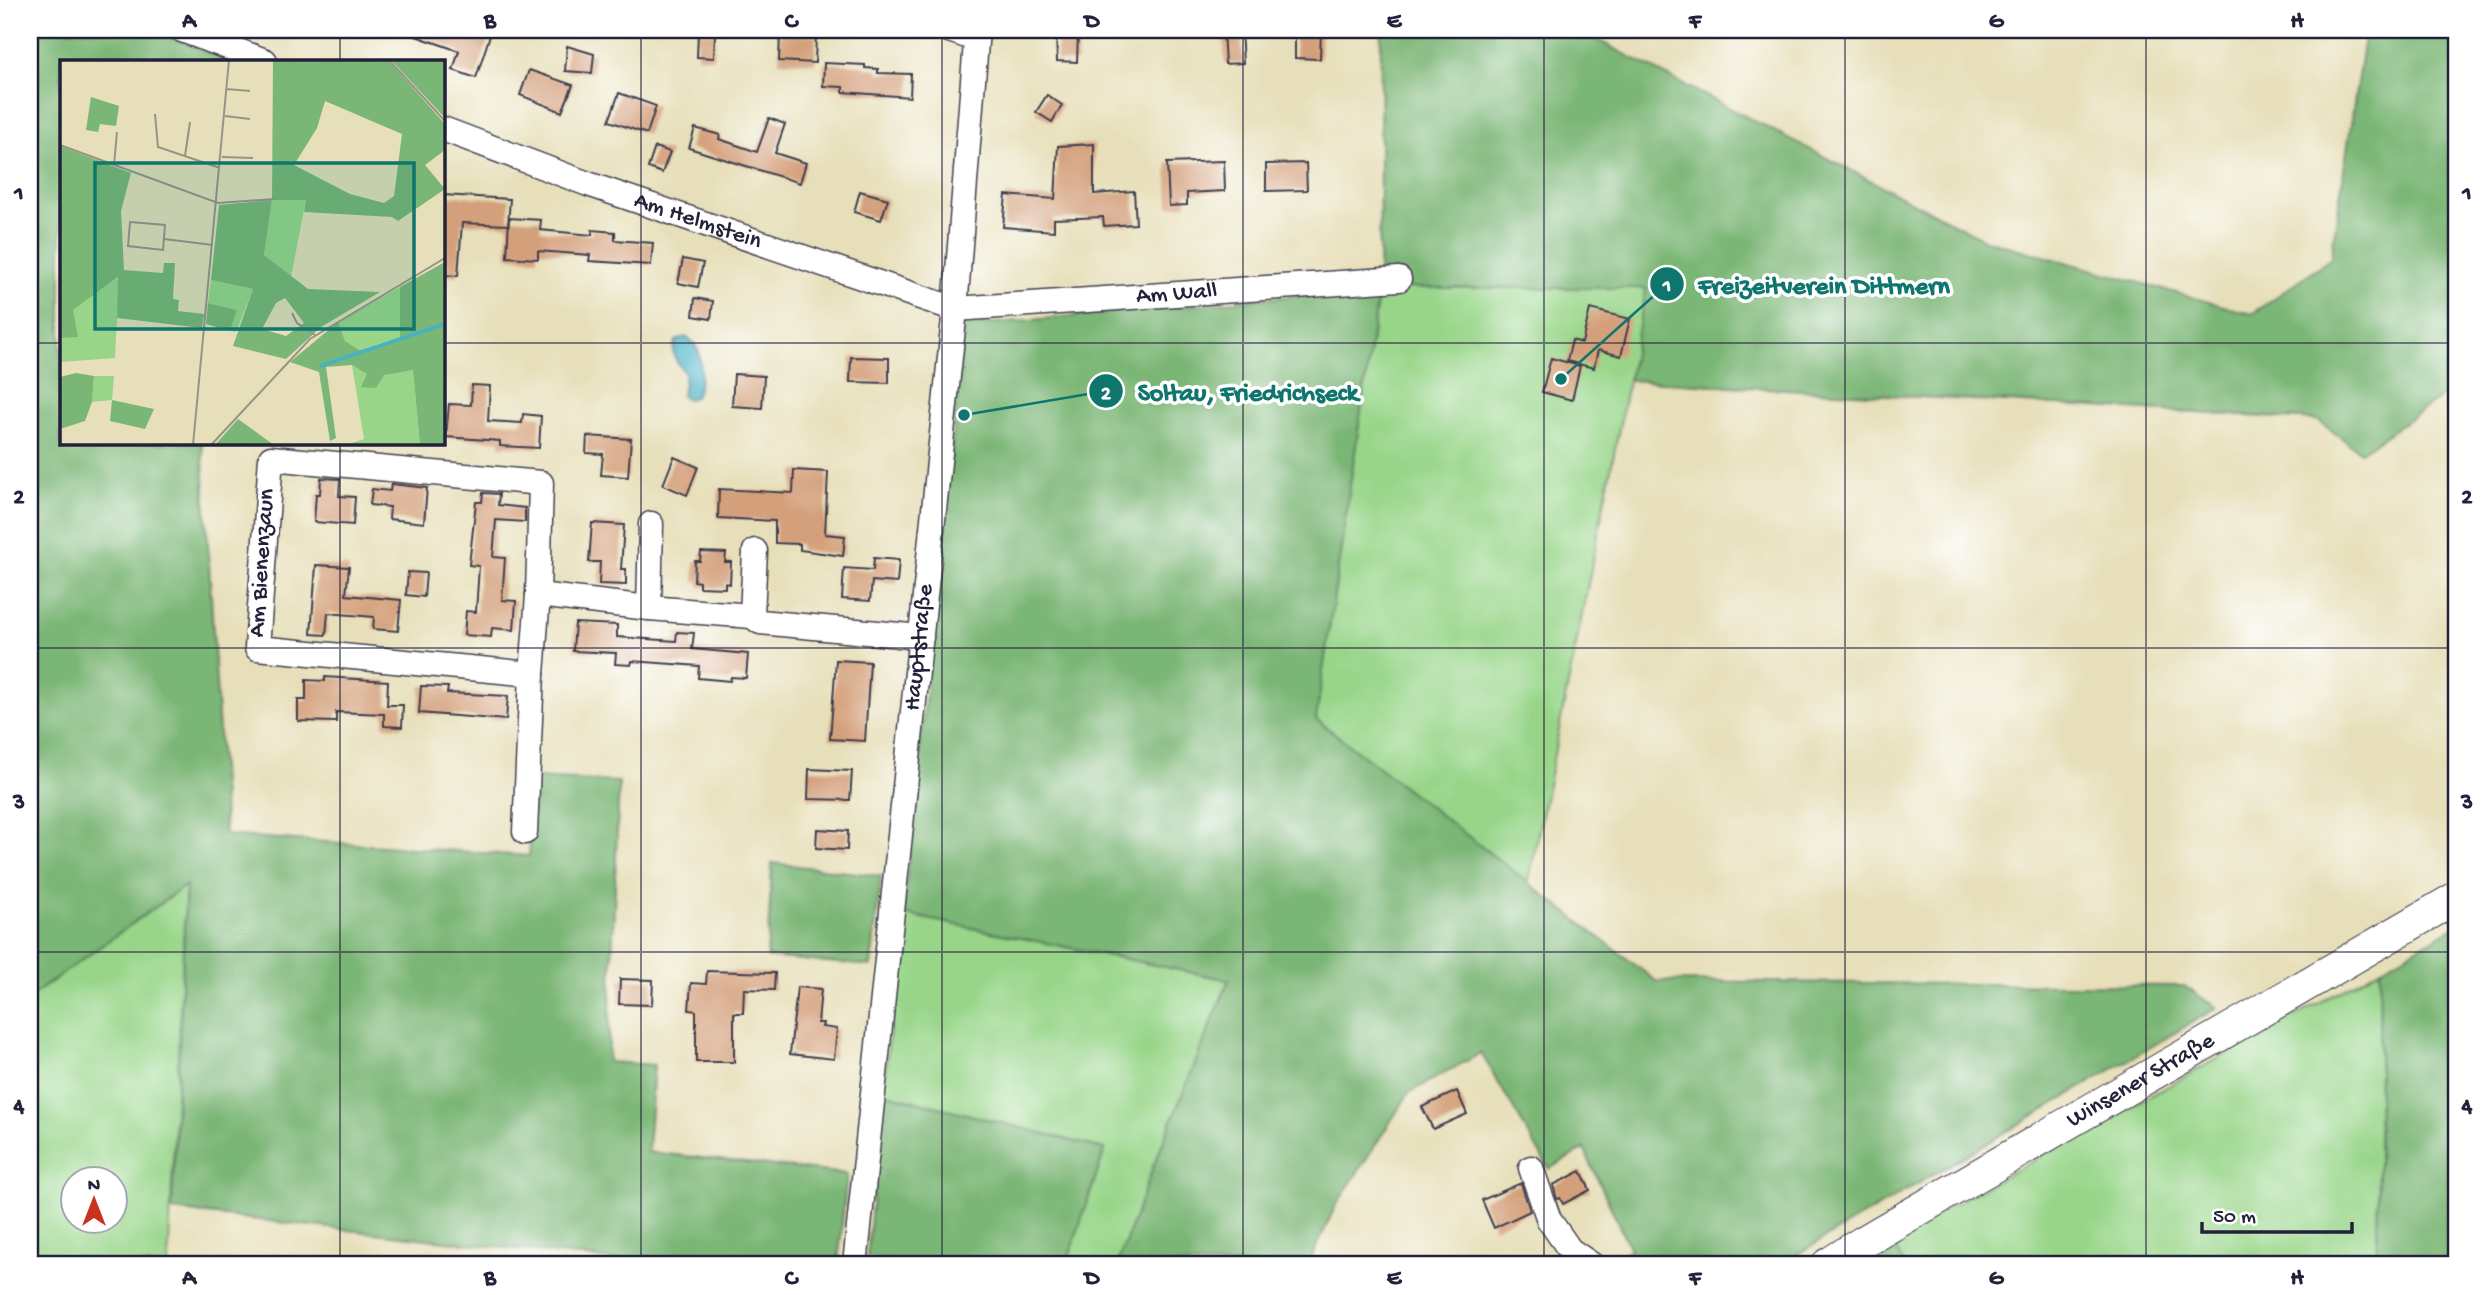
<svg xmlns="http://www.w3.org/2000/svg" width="2486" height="1295" viewBox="0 0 2486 1295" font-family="'Gochi Hand',sans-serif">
<rect width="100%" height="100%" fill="#fff"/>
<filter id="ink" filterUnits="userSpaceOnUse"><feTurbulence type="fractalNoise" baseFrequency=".0143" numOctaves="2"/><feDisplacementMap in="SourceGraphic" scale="14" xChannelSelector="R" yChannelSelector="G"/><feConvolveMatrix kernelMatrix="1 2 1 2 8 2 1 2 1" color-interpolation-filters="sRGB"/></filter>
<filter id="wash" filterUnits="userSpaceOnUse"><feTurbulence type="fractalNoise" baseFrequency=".00686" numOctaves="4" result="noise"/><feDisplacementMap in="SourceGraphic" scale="28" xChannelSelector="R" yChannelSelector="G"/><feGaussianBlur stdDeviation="1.57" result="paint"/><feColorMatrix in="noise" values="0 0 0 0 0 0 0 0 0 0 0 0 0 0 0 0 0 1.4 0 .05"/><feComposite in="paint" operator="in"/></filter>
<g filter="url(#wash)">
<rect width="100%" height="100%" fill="#e7dfb9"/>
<g fill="#98d589" stroke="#5d7c62" stroke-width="2" fill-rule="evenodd">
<polygon points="1379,288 1647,288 1528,885 1315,719"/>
<path d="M186,885l-18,380h-138v-268zM74,1180h42v42h-42z"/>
<polygon points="903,914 1229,980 1155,1162 1117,1265 1066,1265 1105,1150 883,1093"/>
<polygon points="2380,969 2377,1265 1903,1265 1893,1238"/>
</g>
<g fill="#7ab675" stroke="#4e6c58" stroke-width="2">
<polygon points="30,30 150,30 233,61 61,61 61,443 202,443 225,835 529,856 533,778 619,782 608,1062 654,1065 648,1152 847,1174 838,1265 656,1265 172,1210 186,885 30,997"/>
<polygon points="1381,30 1578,30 1986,240 2252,314 2331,258 2365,30 2456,30 2456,387 2361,452 2317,420 1629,380 1646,288 1379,288 1316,719 1656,981 2184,986 2217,1008 1779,1265 1607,1265 1630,1249 1584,1149 1549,1169 1481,1053 1409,1093 1335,1207 1308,1265 1117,1265 1155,1162 1229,980 903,914 964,326 1379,288"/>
<polygon points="772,863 881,876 871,966 767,957"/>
<polygon points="2456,926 2456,1265 2377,1265 2380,969"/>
<polygon points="883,1093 1105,1149 1066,1265 902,1265 867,1256"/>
<polygon points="1893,1238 1903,1265 1851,1265"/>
</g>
<path fill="#47b2c5" stroke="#346a80" stroke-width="2" d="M685,337c21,8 17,44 10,60l-7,2 -6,-3 3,-22c-7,-13 -16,-17 -9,-33z"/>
<g id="blocks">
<g fill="#d4a07b">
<polygon points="404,30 474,30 490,35 476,78 453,70 459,51 404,32"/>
<polygon points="1223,30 1241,30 1243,63 1225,64"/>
<polygon points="1295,30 1321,30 1320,59 1295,58"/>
<polygon points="698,32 715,33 714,58 697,57"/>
<polygon points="1056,33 1078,34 1077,62 1057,61"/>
<polygon points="780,34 816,35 815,63 779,61"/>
<polygon points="567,46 594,54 592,73 565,71"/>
<polygon points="824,63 865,65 865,68 878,69 878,73 911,74 910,97 843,92 843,87 823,86"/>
<polygon points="529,70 573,85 562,112 520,95"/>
<polygon points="619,93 656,106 647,134 609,121"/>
<polygon points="1047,95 1062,105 1052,122 1036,112"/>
<polygon points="769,118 785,124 775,153 806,163 800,183 689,148 695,128 720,135 719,139 757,152"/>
<polygon points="1094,144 1094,194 1134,191 1136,224 1104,226 1103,217 1054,219 1054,231 1003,227 1006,195 1055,199 1058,146"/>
<polygon points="655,147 670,152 662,173 648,168"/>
<polygon points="1224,161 1225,191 1187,193 1187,205 1169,206 1167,163"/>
<polygon points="1306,163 1307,190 1266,191 1266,164"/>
<polygon points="860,191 888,199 881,220 854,212"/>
<polygon points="443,195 510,199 508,225 462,223 458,276 443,275"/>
<polygon points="509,218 541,220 540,230 592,235 592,230 615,232 615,240 653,243 651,265 589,261 590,255 538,251 538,259 507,257"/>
<polygon points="683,259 703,263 698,287 678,283"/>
<polygon points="695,298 713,301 711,319 693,316"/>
<polygon points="1590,309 1630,319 1621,356 1598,350 1594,368 1567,361 1572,340 1582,343"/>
<polygon points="851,357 889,358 889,383 850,382"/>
<polygon points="1551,358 1580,366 1572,400 1542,392"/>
<polygon points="734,374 764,376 762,408 732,406"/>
<polygon points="472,385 490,386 488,421 522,423 523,414 541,416 539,448 500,446 500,441 446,437 449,404 471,405"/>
<polygon points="587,436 631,439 628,477 601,475 603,454 586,453"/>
<polygon points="674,457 698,467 687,495 663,485"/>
<polygon points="794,470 828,472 825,534 845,536 843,556 800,550 800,544 775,543 775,521 718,518 719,489 793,493"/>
<polygon points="321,478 340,479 339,496 355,497 353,525 314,522 316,494 320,494"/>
<polygon points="391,484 427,488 424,523 389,519 390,507 370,505 372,489 390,491"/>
<polygon points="483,493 499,494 498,505 525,508 525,522 496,520 493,557 505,558 502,600 516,601 514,630 492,628 491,637 464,635 466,611 476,612 479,566 469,565 476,502 482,502"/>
<polygon points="592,523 624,525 621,569 626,569 626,585 599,584 600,562 589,562"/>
<polygon points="701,552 726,553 725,562 731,562 730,584 725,583 725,588 699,587 699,582 694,581 695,561 700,561"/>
<polygon points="874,558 899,560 897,583 872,581 870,601 842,599 844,568 873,570"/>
<polygon points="316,565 349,567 346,595 401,600 398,631 373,629 374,617 328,613 326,635 311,634"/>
<polygon points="408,572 426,573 424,597 406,595"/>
<polygon points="575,623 617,625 617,637 676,641 677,632 694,633 692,649 748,654 746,678 731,677 730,681 698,678 699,666 632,661 631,665 615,664 616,653 573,651"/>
<polygon points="836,660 870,662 865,741 830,739"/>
<polygon points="325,677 388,681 387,705 403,705 402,727 384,726 384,714 336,712 336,722 298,721 298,700 306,700 306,680 325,681"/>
<polygon points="421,686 448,687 447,693 508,696 506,720 419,713"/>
<polygon points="809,769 852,771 850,800 808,799"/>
<polygon points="817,829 848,831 847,850 816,848"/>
<polygon points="707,971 775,973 774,990 744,989 743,1013 734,1013 734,1062 696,1062 696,1011 689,1010 691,983 706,984"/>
<polygon points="620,979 653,980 652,1005 619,1004"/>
<polygon points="797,987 821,989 818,1023 823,1023 822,1027 837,1029 834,1059 790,1054"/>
<polygon points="1457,1091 1467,1114 1433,1129 1422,1107"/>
<polygon points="1581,1171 1590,1190 1563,1204 1560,1198 1557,1199 1553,1185"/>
<polygon points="1521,1183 1530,1211 1494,1228 1482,1200"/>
</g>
</g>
</g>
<g filter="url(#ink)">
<use href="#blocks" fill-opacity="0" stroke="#403e4e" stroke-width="2"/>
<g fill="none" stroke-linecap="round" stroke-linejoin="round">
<defs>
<g id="minor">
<polyline points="182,30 265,61"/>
<polyline points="949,30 976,39"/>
<path id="s1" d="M443,129l145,55 367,125 444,-30"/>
<polygon points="271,458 541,483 538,595 532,674 257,648"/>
<polyline points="538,595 649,608 752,616 760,622 921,637"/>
<polyline points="649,608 651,524"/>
<polyline points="752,616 755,551"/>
<polyline points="525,832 532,674"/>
<polyline points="1531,1168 1549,1220 1570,1250 1592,1265"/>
<path id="s2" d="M855,1265l100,-956 22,-279"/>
</g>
<g id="major">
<path id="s3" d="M1827,1265l36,-23 593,-344"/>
</g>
</defs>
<use href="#minor" stroke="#403e4e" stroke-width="27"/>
<use href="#major" stroke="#403e4e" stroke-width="34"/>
<use href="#minor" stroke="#fff" stroke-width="24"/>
<use href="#major" stroke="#fff" stroke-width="32"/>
</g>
</g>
<path fill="none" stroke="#22223b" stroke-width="2" stroke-opacity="0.55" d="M340,30v31M641,30v1235M942,30v1235M1243,30v1235M1544,30v1235M1845,30v1235M2146,30v1235M30,343h31M443,343h2013M340,443v822M30,648h2426M30,952h2426"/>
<g text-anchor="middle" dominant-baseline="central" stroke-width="7" stroke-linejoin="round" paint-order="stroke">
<g font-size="24" fill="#22223b" stroke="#fff">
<text stroke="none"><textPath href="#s1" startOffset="271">Am Helmstein</textPath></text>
<text stroke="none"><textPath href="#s1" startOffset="765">Am Wall</textPath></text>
<text transform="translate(263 563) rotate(-86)">Am Bienenzaun</text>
<text stroke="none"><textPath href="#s2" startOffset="621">Hauptstraße</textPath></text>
<text stroke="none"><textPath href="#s3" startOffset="364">Winsener Straße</textPath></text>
</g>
</g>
<g transform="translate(60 60)">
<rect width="385" height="385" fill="#e7dfb9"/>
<path d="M212,140h34l-15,77 -27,-22zM59,217l-4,81 -55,4v-24l17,-2 -5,-26zM151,220l42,9 -17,43 -6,-1 7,-21 -29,-7zM340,227v53l-39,10 -16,-9 -7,-19zM292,305l15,9 46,-4 7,75h-75l19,-6zM34,316h20l-2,24 -20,2z" fill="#98d589"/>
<path d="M213,0h115l57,64v26l-20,15 20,24 -47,32 -6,-4 -88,-5 2,-12h-34l-8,55 44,34 72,3 -59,35 -35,32 -53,-13 20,-57 -42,-9 8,-75 53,-5zM265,41l77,33 -8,62 -10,7 -34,-9 -56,-29 23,-37zM225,238l19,25 -18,13 -24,-7 14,-26zM331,0h54v58zM31,37l28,9 -3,20 -16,-2 -2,8 -12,-2zM0,86l71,27 -10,38 3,59 39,3 1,-10h11l-2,36 6,1 -1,11 26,3 -2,14 -85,-10 1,-41 -45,33 5,27 -18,1zM385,202v183h-25l-7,-75 -29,5 -8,13 -15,-1 6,-13 -15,-9 -26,2 10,71 -6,3 -11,-69 -29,-10 48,-40 7,19 15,9 40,-10v-53zM148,243l29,7 -7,21 -24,-7zM16,313l18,3 -2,26 -7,19 -25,8v-52zM52,340l42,9 -9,20 -35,-8zM178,359l36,26h-59z" fill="#7ab675" fill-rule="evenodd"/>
<path fill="none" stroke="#47b2c5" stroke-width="3.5" d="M260,306l125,-42"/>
<path fill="none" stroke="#989387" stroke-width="2" d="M329,0l56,61M167,29l23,2M95,54l3,33 62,21M165,56l25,3M0,85l158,58 57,-4M125,96l5,-34M162,97l31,1M54,105l3,-33M70,162l35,3 -2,25 -35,-4zM104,179l49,6M232,253l5,10 18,12M133,385l36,-385M151,385l99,-106 135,-81"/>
<path fill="#0f766e" fill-opacity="0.15" stroke="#0f766e" stroke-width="3.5" d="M35,103h319v166h-319z"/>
<rect width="385" height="385" fill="none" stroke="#22223b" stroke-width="3.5"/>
</g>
<path fill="none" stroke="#0f766e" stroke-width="2.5" d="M1561 379L1667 284M964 415L1106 391"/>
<g fill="#0f766e" stroke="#fff" stroke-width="2.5">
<circle cx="1561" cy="379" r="7"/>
<circle cx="964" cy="415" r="7"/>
<circle cx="1667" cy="284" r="18"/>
<circle cx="1106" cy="391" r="18"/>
</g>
<g font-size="21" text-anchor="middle" font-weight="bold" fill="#fff">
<text x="1667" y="291">1</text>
<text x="1106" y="399">2</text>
</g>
<g font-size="26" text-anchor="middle" font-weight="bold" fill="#0f766e" stroke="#fff" stroke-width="7" stroke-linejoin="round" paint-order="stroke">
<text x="1824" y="293">Freizeitverein Dittmern</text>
<text x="1248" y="400">Soltau, Friedrichseck</text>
</g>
<rect width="2486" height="1295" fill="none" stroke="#fff" stroke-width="77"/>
<g transform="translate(94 1200)"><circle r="33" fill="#ffffff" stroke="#a7a7b1" stroke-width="2"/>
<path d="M0-5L12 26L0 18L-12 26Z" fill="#c8321e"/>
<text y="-10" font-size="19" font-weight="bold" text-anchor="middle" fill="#22223b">N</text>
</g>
<path d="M2202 1222v10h150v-10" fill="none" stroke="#22223b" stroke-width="3.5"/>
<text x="2213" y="1222" font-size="21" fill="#22223b" stroke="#ffffff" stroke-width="5" paint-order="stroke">50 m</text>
<rect x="38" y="38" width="2410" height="1218" fill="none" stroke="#22223b" stroke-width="2.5"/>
<g font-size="23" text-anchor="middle" font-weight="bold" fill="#22223b">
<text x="189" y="27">A</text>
<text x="490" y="27">B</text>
<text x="791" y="27">C</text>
<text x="1092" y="27">D</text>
<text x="1394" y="27">E</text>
<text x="1695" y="27">F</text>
<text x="1996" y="27">G</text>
<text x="2297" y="27">H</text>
<text x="19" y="199">1</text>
<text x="2467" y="199">1</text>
<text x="19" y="503">2</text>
<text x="2467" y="503">2</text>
<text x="19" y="808">3</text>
<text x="2467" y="808">3</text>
<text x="19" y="1112">4</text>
<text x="2467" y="1112">4</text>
<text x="189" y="1284">A</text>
<text x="490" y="1284">B</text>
<text x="791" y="1284">C</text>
<text x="1092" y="1284">D</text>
<text x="1394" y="1284">E</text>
<text x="1695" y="1284">F</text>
<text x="1996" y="1284">G</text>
<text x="2297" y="1284">H</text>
</g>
</svg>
